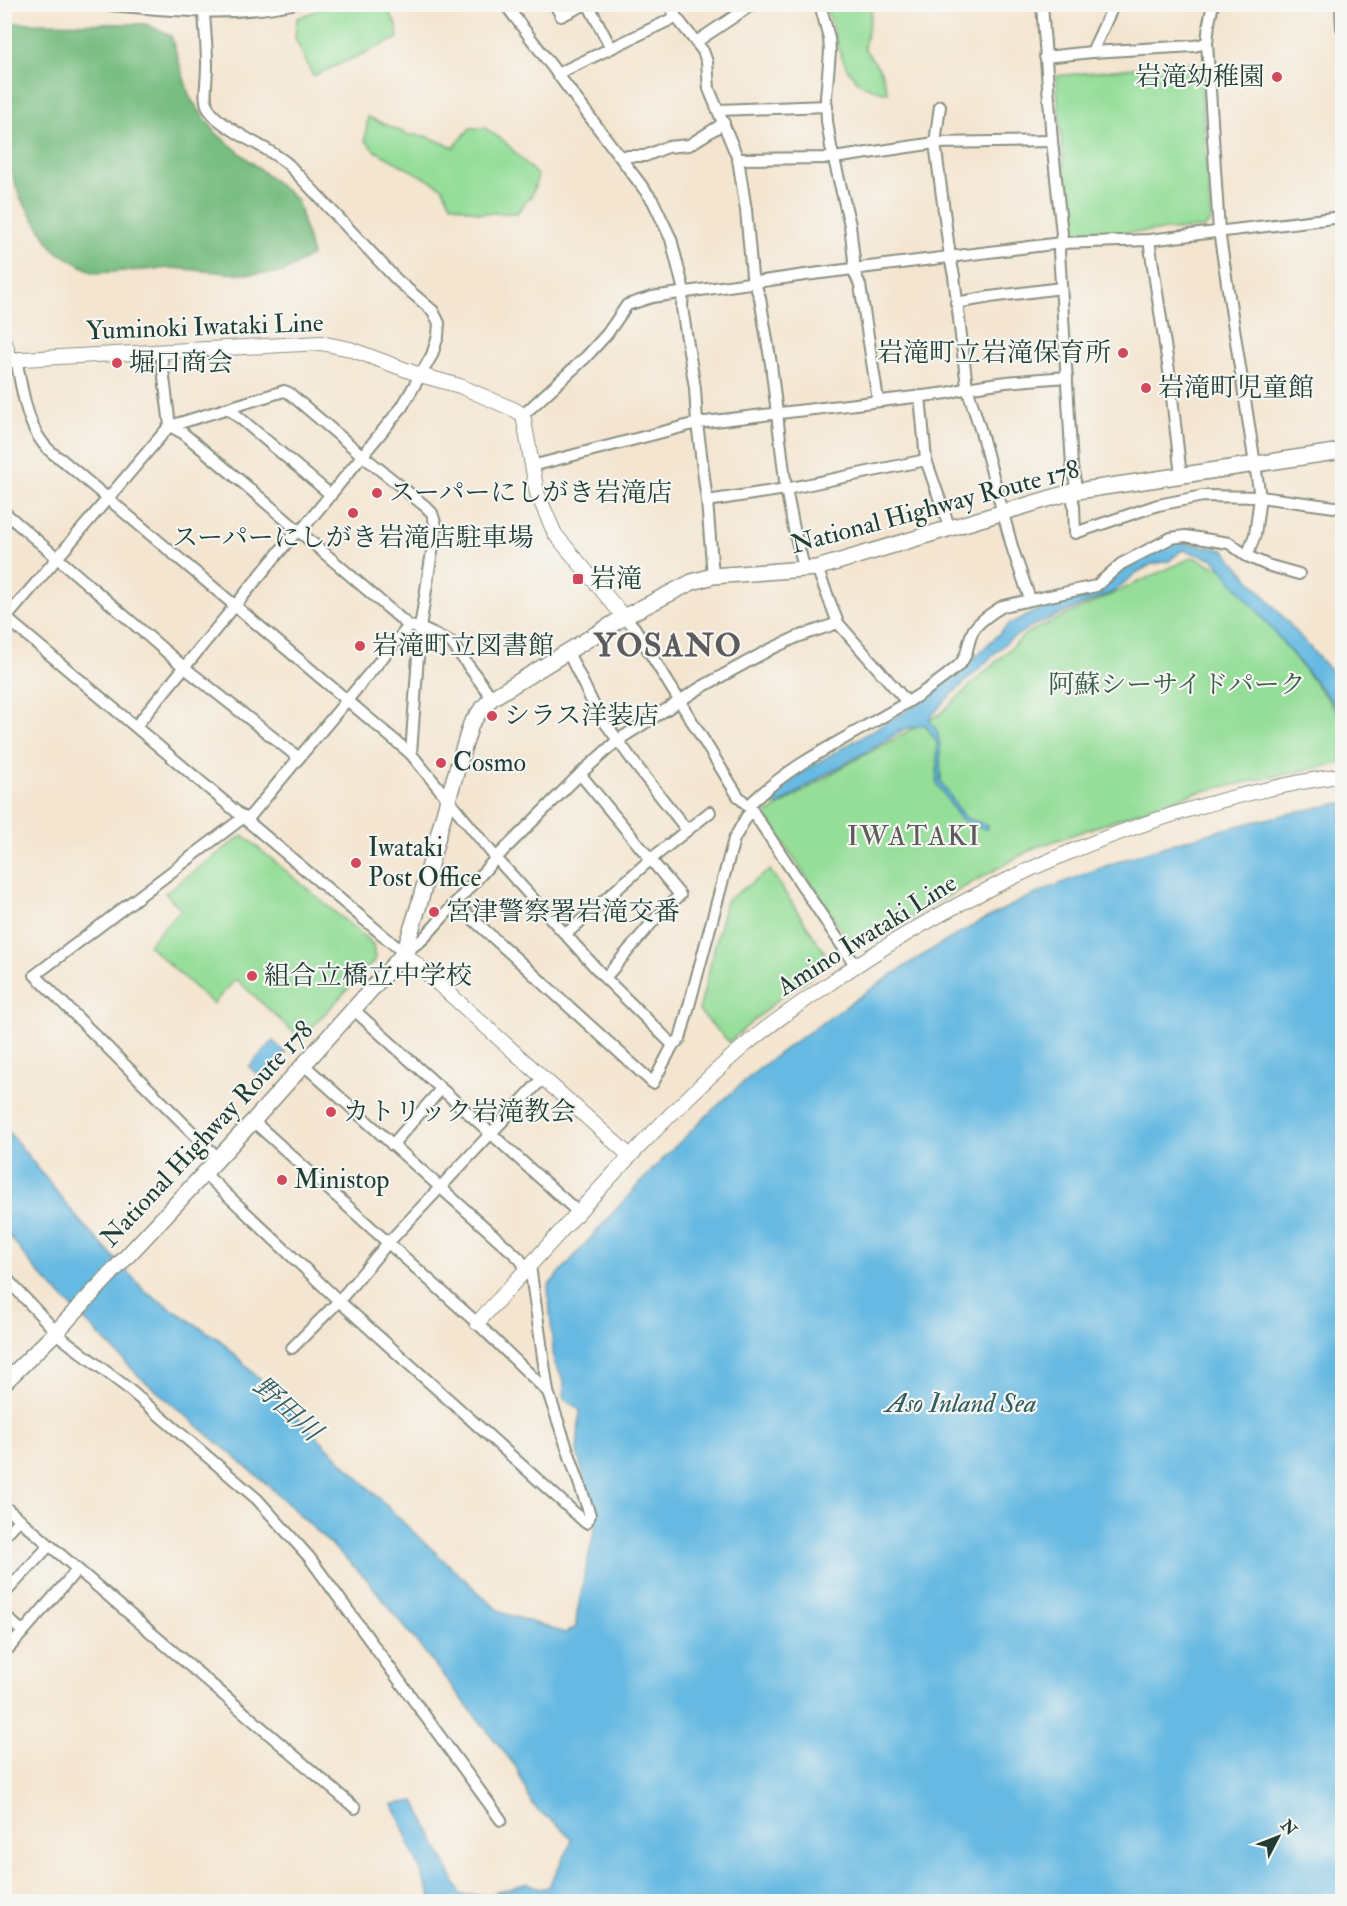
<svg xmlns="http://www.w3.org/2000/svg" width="1347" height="1906" viewBox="0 0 1347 1906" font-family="'IM FELL Double Pica','Noto Serif JP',serif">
<rect width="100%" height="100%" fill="#f6f6f2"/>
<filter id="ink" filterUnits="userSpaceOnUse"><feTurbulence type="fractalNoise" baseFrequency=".0167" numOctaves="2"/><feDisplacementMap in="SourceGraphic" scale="12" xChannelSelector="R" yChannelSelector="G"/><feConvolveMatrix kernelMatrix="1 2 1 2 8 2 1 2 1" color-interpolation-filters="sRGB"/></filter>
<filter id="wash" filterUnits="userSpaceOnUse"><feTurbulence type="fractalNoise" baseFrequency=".008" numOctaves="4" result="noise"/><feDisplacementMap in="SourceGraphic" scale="24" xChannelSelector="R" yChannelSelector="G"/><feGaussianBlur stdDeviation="1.35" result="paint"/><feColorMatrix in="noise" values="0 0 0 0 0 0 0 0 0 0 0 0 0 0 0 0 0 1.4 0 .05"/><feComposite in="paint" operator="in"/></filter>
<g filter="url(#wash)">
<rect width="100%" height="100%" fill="#f4e5d0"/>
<g fill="#95de99" stroke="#5a8e66" stroke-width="1.5">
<polygon points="332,5 385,5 397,26 398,38 313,76 295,38 297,18"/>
<path d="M825,5h48l-9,43 17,23 7,22c-8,-2 -20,-4 -27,-9 -24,-18 -25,-54 -36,-79z"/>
<polygon points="1192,62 1200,66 1211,221 1204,228 1070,236 1056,76"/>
<polygon points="368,117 409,135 425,136 454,147 470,128 485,128 504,141 538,176 532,195 517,213 480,213 451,204 442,187 375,151 365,140"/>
<polygon points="1193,557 1226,571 1340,715 1342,722 1342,763 1197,792 1034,848 868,941 846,937 765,815 841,768 940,714 1027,633"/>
<polygon points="243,835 373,944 375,960 301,1039 236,979 213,1004 148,945 181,909 165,893"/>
<polygon points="770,870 825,953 823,968 780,998 729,1042 699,1011 726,901"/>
</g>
<polygon fill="#78bd81" stroke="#4c7d5a" stroke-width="1.5" points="5,23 146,24 171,36 190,98 216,133 297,200 312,255 282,273 240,274 172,268 94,273 54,250 21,199 5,155"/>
<g fill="#66b9e2" stroke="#427b8b" stroke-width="1.5">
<path d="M1174,541l50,9 118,134v30l-128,-155c-12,-2 -21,-7 -32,-9l-13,11 -17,3 -16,9 -23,19 -83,35 -22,14 -63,60 -16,18 8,12 3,14 1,37 23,35 24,9 -1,4 -26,-10 -24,-36v-41l-12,-19 -23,6 -25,16 -54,30 -44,29h-14l-5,-4 19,-16 146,-85 39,-32 45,-44 47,-22 45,-10 20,-21z"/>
<path d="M1342,803v1098h-909l-40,-97 22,-3 46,94h27l40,-12 12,6 8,-2 22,-41 1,-8 -15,-15 -17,-11 -8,-10 -15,-35 -151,-190 -96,-91 -129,-109 -106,-109 -29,-38 -1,-104 76,95 67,72 73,47 190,189 90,83 65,21 11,-6 1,-14 19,-91 -19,-71 3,-41 -16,-11v-18l-10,-19 -6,-76c46,-51 90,-104 139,-151 26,-26 54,-52 82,-74 21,-17 44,-31 66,-47 61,-43 125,-85 192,-116 101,-46 207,-75 315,-95z"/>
<polygon points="273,1041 286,1053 263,1079 249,1067"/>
</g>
</g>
<g filter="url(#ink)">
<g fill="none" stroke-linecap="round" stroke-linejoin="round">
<defs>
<g id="minor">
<path d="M97,4c70,5 124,14 195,0"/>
<polyline points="505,4 653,201 671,239 683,287 682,308 695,388 697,423 707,501 713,576"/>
<polyline points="555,4 561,16 586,4"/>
<polyline points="588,4 611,48"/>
<polyline points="669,4 676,17 703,51 707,62 709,89 738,159 746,210 752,276 760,298 771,364 786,489 795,534 805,570"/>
<polyline points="820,4 829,38 830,52 826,97 827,121 831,147 850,225 854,260 853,269 860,285 878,400"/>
<polyline points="1042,4 1052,141 1062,234 1059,251 1072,466 1077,491"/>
<polyline points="1341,4 1342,28"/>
<polyline points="696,42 753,4"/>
<polyline points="1092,52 1114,4"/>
<polyline points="1045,57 1092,52 1194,46 1207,43"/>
<polyline points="557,74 676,17"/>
<polyline points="940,106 935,143 950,257 954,276 967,387 981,432 1013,550 1030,599"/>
<polyline points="718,110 827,106"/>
<polyline points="620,156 645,156 667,147 689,145 724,123"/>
<polyline points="738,159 834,158 935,143 1052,141"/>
<polyline points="1149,240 1169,371 1181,476"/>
<polyline points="956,303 990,297 1061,288"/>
<polyline points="161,353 170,426"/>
<path d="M16,358c7,35 11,82 45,101l350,295 85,104 109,120 68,67 -20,38 -198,-180"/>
<polyline points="920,396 926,460 950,529"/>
<polyline points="228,408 331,495"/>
<polyline points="523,415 586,357 607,334 627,305 652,297 805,275 1061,243 1149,240 1342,217"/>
<polyline points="170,426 183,433 243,483 409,626"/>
<path d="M532,466l165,-43 251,-30c38,-11 79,-13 119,-16"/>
<polyline points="1071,492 1074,506 1075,533 1158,505 1203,496 1260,497 1342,508"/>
<polyline points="707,501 786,489 926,460"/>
<polyline points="4,512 185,668 299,758"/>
<polyline points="1247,556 1267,565 1299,574"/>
<polyline points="817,568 838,623 907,702"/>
<polyline points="4,616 404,953 423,939 496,858 580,774 618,740 700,688 769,650 797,637 838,623"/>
<polyline points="7,617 166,430 170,426 284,391 289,393 363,456 425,506 432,513 436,526 420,628 411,754"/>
<polyline points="624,617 634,627 738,796 751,809 855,965"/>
<polyline points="568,652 596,710 638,768 687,830"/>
<path d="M136,726l158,-192 6,-2 102,-125 30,-52 6,-19 1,-13 -6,-12 -36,-31 -109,-116c-17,-14 -37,-22 -55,-34 -37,-23 -26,-30 -26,-66 0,-17 -2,-34 -3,-51"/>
<polyline points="580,774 680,895 655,919 605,978"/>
<path d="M748,806c60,-60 146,-85 210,-140 10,-9 9,-21 14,-33 4,-10 21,-21 31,-27l93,-20 25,-22 50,-26 14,-2 44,7 18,13 8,-21 5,-38 -41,-266 -12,-188 2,-20 4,-19"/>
<polyline points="247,820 409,626 420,628 451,642 492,698"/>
<polyline points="566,934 651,859 710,812"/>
<polyline points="353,1009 579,1213"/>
<polyline points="673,1045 680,1039 734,839 747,816 753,812"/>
<polyline points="304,1065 519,1258 527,1269"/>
<polyline points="253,1121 477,1323 548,1392"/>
<polyline points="392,1145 441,1089"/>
<polyline points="218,1158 35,975 244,817"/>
<polyline points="204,1173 339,1301 586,1523 590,1515 548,1392 530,1266"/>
<polyline points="4,1276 62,1338 125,1386 257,1499 309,1557 501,1820"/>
<polyline points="292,1348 339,1301 387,1244 543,1078"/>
<polyline points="4,1506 355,1808"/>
<polyline points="4,1536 20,1519"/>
<polyline points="4,1594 49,1546"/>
<polyline points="4,1615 23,1632"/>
<polyline points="4,1643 9,1648 77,1570"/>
</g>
<g id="major">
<polyline points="4,342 7,348 7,359"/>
<polyline points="4,360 321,343 350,349 420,375 460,386 515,410 523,415 537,493 555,534 624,617"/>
<polyline points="404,953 630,1156"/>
<path d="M477,1323c85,-91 165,-187 259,-270 26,-23 55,-43 84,-63 154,-109 335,-186 522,-215"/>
</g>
<polyline id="highway" points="4,1383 57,1331 147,1235 253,1121 404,953 419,905 448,799 471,724 481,710 492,698 624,617 692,582 713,576 817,568 1071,492 1342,451"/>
</defs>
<use href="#minor" stroke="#8a9182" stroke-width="14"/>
<use href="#major" stroke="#8a9182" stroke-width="16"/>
<use href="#highway" stroke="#8a9182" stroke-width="18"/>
<use href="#minor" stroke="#fff" stroke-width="10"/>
<use href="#major" stroke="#fff" stroke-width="14"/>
<use href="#highway" stroke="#fff" stroke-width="15"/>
</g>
</g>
<g fill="#d1495b" stroke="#f6f6f2" stroke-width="2">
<circle cx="1277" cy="77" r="6"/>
<circle cx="1123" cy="353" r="6"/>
<circle cx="117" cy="363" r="6"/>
<circle cx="1146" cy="388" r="6"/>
<circle cx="377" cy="493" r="6"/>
<circle cx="353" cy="513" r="6"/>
<rect x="572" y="573" width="12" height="12" rx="3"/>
<circle cx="360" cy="646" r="6"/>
<circle cx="492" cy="716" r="6"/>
<circle cx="441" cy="763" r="6"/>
<circle cx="356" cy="863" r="6"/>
<circle cx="434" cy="912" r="6"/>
<circle cx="252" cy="976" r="6"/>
<circle cx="331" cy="1112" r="6"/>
<circle cx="282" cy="1180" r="6"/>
</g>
<g text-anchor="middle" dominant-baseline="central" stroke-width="4.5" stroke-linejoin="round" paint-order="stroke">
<g font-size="26" fill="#1f3d34" stroke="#f6f6f2" text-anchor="start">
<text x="1265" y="77" text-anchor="end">岩滝幼稚園</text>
<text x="1111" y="353" text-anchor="end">岩滝町立岩滝保育所</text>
<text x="129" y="363">堀口商会</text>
<text x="1158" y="388">岩滝町児童館</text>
<text x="389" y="493">スーパーにしがき岩滝店</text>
<text x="353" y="538" text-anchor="middle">スーパーにしがき岩滝店駐車場</text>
<text x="590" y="579">岩滝</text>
<text x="372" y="646">岩滝町立図書館</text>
<text x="504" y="716">シラス洋装店</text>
<text x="453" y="763">Cosmo</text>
<text x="368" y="848">Iwataki<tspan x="368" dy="30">Post Office</tspan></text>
<text x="446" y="912">宮津警察署岩滝交番</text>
<text x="264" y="976">組合立橋立中学校</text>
<text x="343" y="1112">カトリック岩滝教会</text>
<text x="294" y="1180">Ministop</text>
</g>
<g font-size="26" fill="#1f3d34" stroke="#f6f6f2">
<text transform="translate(205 327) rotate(-2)">Yuminoki Iwataki Line</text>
<text transform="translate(935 507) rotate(-15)">National Highway Route 178</text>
<text transform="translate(867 935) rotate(-32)">Amino Iwataki Line</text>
<text transform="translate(207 1134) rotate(-47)">National Highway Route 178</text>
</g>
<g font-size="26" fill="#375d48" stroke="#f6f6f2">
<text x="1177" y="685">阿蘇シーサイドパーク</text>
</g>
<g font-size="27" font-style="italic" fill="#315c60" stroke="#f6f6f2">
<text x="961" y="1403">Aso Inland Sea</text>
<text transform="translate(287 1409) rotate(42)">野田川</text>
</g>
<g font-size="28" letter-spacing="1.5" fill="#5d5b5c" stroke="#f6f6f2">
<text x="914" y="836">IWATAKI</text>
</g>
<g font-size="32" font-weight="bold" letter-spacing="1.5" fill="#5d5b5c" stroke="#f6f6f2">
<text x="668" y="646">YOSANO</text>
</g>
</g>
<rect width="1347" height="1906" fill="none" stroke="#f6f6f2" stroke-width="24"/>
<g transform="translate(1278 1837) rotate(48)" stroke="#f6f6f2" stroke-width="4.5" paint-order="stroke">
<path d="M0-4.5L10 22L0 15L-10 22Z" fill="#1f3d34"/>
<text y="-9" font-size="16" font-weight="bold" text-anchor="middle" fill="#1f3d34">N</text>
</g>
</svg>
